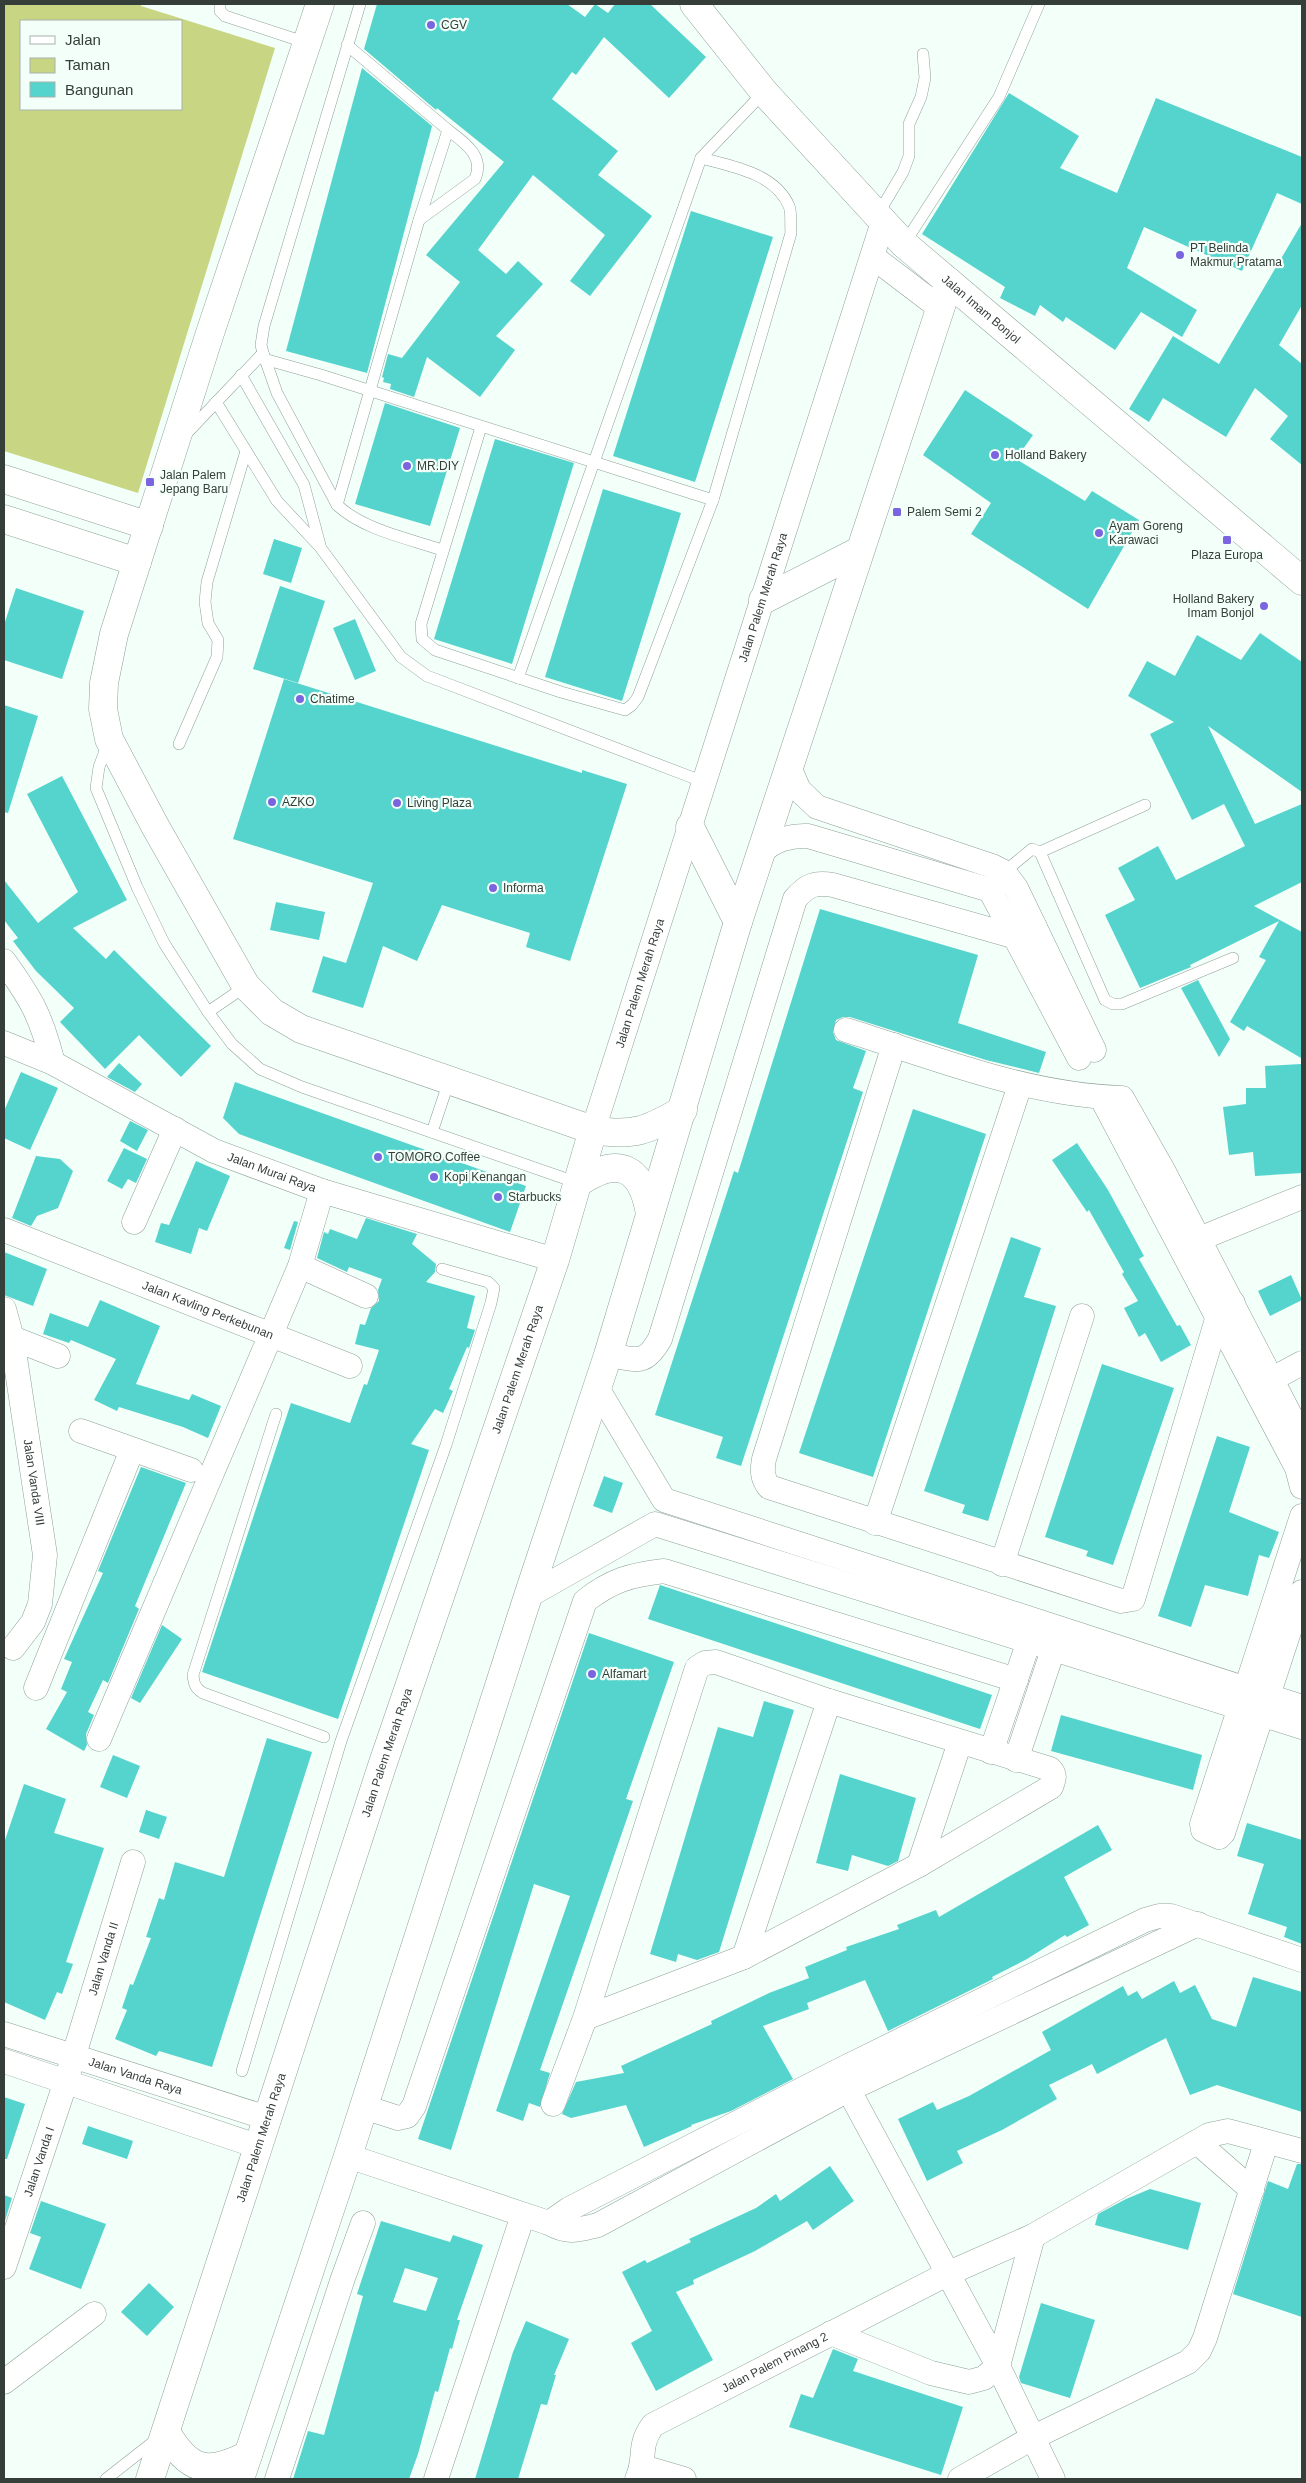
<svg xmlns="http://www.w3.org/2000/svg" width="1306" height="2483" viewBox="0 0 1306 2483" font-family="Arial,sans-serif">
<rect width="100%" height="100%" fill="#f3fff9"/>
<path fill="#c8d582" fill-rule="evenodd" d="M4,4h137v2l134,42 -137,445 -134,-42zM21,21h160v88h-160z"/>
<g fill="#55d4cd" fill-rule="evenodd">
<polygon points="377,4 567,4 585,17 595,4 608,13 615,4 650,4 706,57 669,98 604,37 576,75 572,72 552,99 618,151 598,175 652,216 590,296 570,281 605,235 533,175 478,250 506,274 518,261 543,284 496,336 515,350 480,397 427,357 414,397 390,389 391,384 383,382 384,378 382,377 388,354 402,358 460,282 426,255 504,162 437,108 436,110 364,49"/>
<polygon points="362,68 432,126 367,373 286,351"/>
<polygon points="1009,93 1079,136 1060,168 1117,193 1156,98 1302,157 1302,204 1277,193 1242,271 1144,227 1127,268 1197,310 1182,337 1141,312 1115,350 1066,317 1063,322 1040,305 1035,316 1000,298 1005,287 922,234"/>
<polygon points="691,211 773,237 695,482 613,456"/>
<polygon points="1302,223 1302,305 1279,345 1302,364 1302,465 1270,439 1288,416 1255,388 1226,437 1163,398 1149,422 1129,409 1173,336 1219,364"/>
<polygon points="965,390 1033,435 1016,459 1085,501 1092,491 1139,520 1088,609 971,534 991,503 923,455"/>
<polygon points="385,403 460,428 430,526 355,504"/>
<polygon points="495,439 574,463 512,664 434,639"/>
<polygon points="603,489 681,513 622,701 545,677"/>
<polygon points="274,539 302,548 291,583 263,574"/>
<polygon points="280,586 325,601 298,683 253,669"/>
<polygon points="16,588 84,611 62,679 4,660 4,625"/>
<polygon points="355,619 376,671 355,680 333,628"/>
<polygon points="1260,633 1302,662 1302,792 1208,726 1255,824 1302,804 1302,882 1254,906 1302,932 1301,1058 1247,1026 1244,1031 1230,1022 1266,960 1259,957 1279,921 1190,965 1191,967 1140,988 1105,915 1135,900 1118,868 1158,846 1176,880 1245,846 1224,804 1192,820 1150,734 1174,722 1128,696 1147,661 1175,676 1197,635 1241,660"/>
<polygon points="284,679 582,773 582,770 627,784 570,961 526,947 530,933 442,905 417,961 383,946 363,1008 312,992 323,956 346,963 373,883 233,839"/>
<polygon points="4,705 38,716 8,813 4,812"/>
<polygon points="62,776 127,900 73,928 106,959 114,950 211,1046 181,1077 139,1035 105,1069 60,1022 74,1008 36,971 13,941 18,938 4,920 4,880 38,923 78,892 27,794"/>
<polygon points="276,902 325,912 319,940 270,930"/>
<polygon points="820,909 978,955 958,1023 1046,1052 1039,1073 986,1060 850,1017 843,1017 836,1020 833,1032 836,1040 866,1051 853,1088 863,1092 741,1466 716,1458 723,1437 655,1415 734,1171 738,1173"/>
<polygon points="1198,980 1230,1039 1219,1057 1181,988"/>
<polygon points="119,1063 142,1084 135,1092 107,1077"/>
<polygon points="1301,1064 1302,1173 1255,1176 1253,1152 1229,1155 1223,1107 1246,1104 1246,1088 1266,1088 1265,1066"/>
<polygon points="21,1072 58,1088 30,1150 4,1138 4,1111"/>
<polygon points="235,1082 526,1186 510,1232 239,1134 223,1118"/>
<polygon points="913,1109 986,1134 873,1477 799,1453"/>
<polygon points="130,1121 148,1130 137,1151 120,1141"/>
<polygon points="1077,1143 1108,1190 1144,1256 1139,1259 1177,1326 1180,1325 1191,1345 1161,1362 1145,1333 1139,1337 1124,1308 1138,1301 1122,1274 1124,1272 1089,1210 1087,1212 1052,1160"/>
<polygon points="124,1148 147,1159 136,1183 128,1179 122,1189 107,1181"/>
<polygon points="36,1156 60,1159 73,1171 58,1208 37,1216 31,1226 12,1218"/>
<polygon points="196,1161 230,1176 207,1231 199,1228 191,1254 155,1242 161,1223 169,1225"/>
<polygon points="366,1218 417,1234 412,1244 436,1264 435,1272 426,1282 475,1296 467,1328 475,1330 469,1348 467,1347 449,1389 453,1391 443,1413 435,1409 411,1444 429,1450 338,1719 202,1672 291,1403 350,1423 364,1384 367,1385 379,1350 355,1344 360,1324 365,1325 371,1308 379,1301 378,1290 382,1279 349,1267 347,1272 317,1258 324,1232 328,1234 330,1229 357,1239"/>
<polygon points="294,1221 298,1222 290,1250 284,1248"/>
<polygon points="1011,1237 1041,1248 1024,1297 1056,1306 988,1521 962,1513 965,1505 924,1491"/>
<polygon points="4,1252 47,1269 33,1306 4,1295"/>
<polygon points="1291,1275 1302,1300 1270,1316 1258,1291"/>
<polygon points="100,1300 160,1326 136,1384 189,1400 192,1394 221,1406 208,1438 183,1427 119,1407 117,1411 94,1400 116,1359 71,1340 69,1343 43,1334 50,1313 88,1327"/>
<polygon points="1102,1364 1174,1388 1113,1565 1086,1556 1088,1551 1045,1537"/>
<polygon points="1217,1436 1250,1447 1229,1512 1279,1532 1269,1558 1259,1555 1248,1596 1205,1585 1191,1627 1158,1616"/>
<polygon points="141,1467 186,1483 135,1606 139,1609 108,1683 103,1680 88,1712 94,1715 86,1734 87,1745 84,1751 46,1729 67,1692 61,1689 72,1662 64,1659 103,1573 98,1571"/>
<polygon points="604,1476 623,1483 612,1513 593,1506"/>
<polygon points="660,1585 992,1695 980,1729 648,1619"/>
<polygon points="162,1625 182,1639 140,1703 131,1698"/>
<polygon points="589,1633 674,1662 626,1799 633,1801 540,2070 550,2073 540,2107 529,2103 523,2121 496,2111 570,1896 534,1884 451,2150 418,2139"/>
<polygon points="764,1701 794,1710 719,1952 697,1960 678,1954 676,1962 650,1954 718,1727 753,1737"/>
<polygon points="1061,1715 1202,1755 1193,1790 1051,1751"/>
<polygon points="267,1738 312,1752 212,2067 159,2051 156,2056 115,2039 127,2010 122,2008 130,1984 133,1985 151,1938 146,1937 159,1898 164,1900 175,1862 224,1877"/>
<polygon points="113,1755 140,1766 127,1798 100,1787"/>
<polygon points="840,1774 916,1798 898,1861 888,1866 852,1855 848,1871 816,1863"/>
<polygon points="24,1784 66,1799 54,1833 104,1848 66,1962 73,1964 62,1994 57,1992 45,2020 4,2002 4,1843"/>
<polygon points="146,1810 167,1817 159,1839 139,1832"/>
<polygon points="1247,1823 1302,1840 1302,1944 1284,1937 1287,1927 1248,1914 1264,1864 1237,1856"/>
<polygon points="1098,1825 1112,1850 1064,1877 1089,1925 1067,1937 1065,1935 1027,1959 992,1977 993,1979 888,2031 865,1980 807,2003 809,2009 763,2026 793,2079 731,2111 691,2125 692,2126 644,2147 626,2105 571,2118 562,2114 576,2082 624,2073 621,2066 712,2024 711,2021 769,1993 809,1978 805,1967 847,1950 846,1947 899,1929 897,1925 936,1910 939,1917"/>
<polygon points="1253,1977 1302,1992 1302,2112 1217,2085 1190,2095 1166,2038 1097,2074 1092,2064 1049,2085 1057,2099 1002,2130 957,2151 963,2163 927,2181 898,2119 933,2102 937,2110 969,2096 1051,2050 1042,2032 1123,1986 1128,1996 1137,1991 1142,1999 1174,1981 1180,1993 1195,1985 1212,2019 1236,2027"/>
<polygon points="4,2097 25,2104 7,2159 4,2159"/>
<polygon points="88,2126 133,2141 127,2159 82,2144"/>
<polygon points="1297,2164 1302,2164 1302,2317 1233,2294 1268,2181 1288,2189"/>
<polygon points="830,2166 854,2201 813,2230 807,2221 755,2251 693,2280 694,2284 676,2292 713,2360 656,2391 631,2343 652,2331 622,2272 645,2260 647,2263 691,2242 689,2239 756,2208 776,2194 780,2201"/>
<polygon points="1150,2189 1201,2203 1188,2250 1095,2225 1098,2214 1126,2199"/>
<polygon points="4,2195 12,2198 4,2224"/>
<polygon points="41,2201 106,2224 81,2289 29,2269 41,2237 30,2233"/>
<path d="M381,2221l69,21 3,-7 30,10 -26,75h3l-8,29 -2,-1 -12,44 -3,-1 -17,63 -9,25h-116l15,-48 16,4 39,-139 -6,-2zM405,2268l33,10 -12,33 -33,-9z"/>
<polygon points="149,2283 174,2307 147,2336 121,2312"/>
<polygon points="1041,2303 1095,2320 1070,2398 1021,2383 1019,2377"/>
<polygon points="526,2321 569,2339 554,2375 556,2375 547,2405 541,2404 518,2479 475,2479 513,2352"/>
<polygon points="833,2349 858,2359 853,2371 963,2407 941,2475 789,2427 801,2394 813,2398"/>
</g>
<g fill="none" stroke-linecap="round" stroke-linejoin="round">
<defs>
<g id="lane">
<polyline points="220,4 220,11 225,16 307,43"/>
<path d="M360,4l-96,322 -3,19 2,8 14,40 60,112c27,25 70,33 105,45"/>
<polyline points="877,216 903,172 909,156 909,124 921,97 925,78 923,54"/>
<path d="M419,220l56,-41c10,-23 -10,-36 -27,-49"/>
<polyline points="904,244 999,97 1039,4"/>
<polyline points="264,359 321,375 713,500"/>
<polyline points="241,375 304,485 320,545"/>
<polyline points="216,402 277,501 320,547 401,657 427,676 704,782"/>
<path d="M481,427l-60,197 1,15 13,11 126,42 64,18 7,-5 6,-8 75,-197 78,-267c-1,-8 1,-20 -2,-27 -14,-33 -58,-40 -88,-48"/>
<polyline points="186,434 263,353"/>
<polyline points="337,505 419,220 448,130 347,45"/>
<polyline points="518,678 701,158 764,92"/>
<polyline points="108,743 99,767 96,788 137,887 164,943 208,1012 232,1044 260,1069 302,1087 578,1183"/>
<polyline points="179,744 217,657 218,640 208,623 205,602 207,582 246,451"/>
<polyline points="1040,852 1145,805"/>
<polyline points="1004,872 1032,849 1040,852 1105,1000 1113,1004 1122,1004 1233,958"/>
<polyline points="208,1012 246,986"/>
<polyline points="432,1132 449,1081"/>
<path d="M276,1414l-83,261c1,9 2,13 10,18l121,44"/>
<polyline points="242,2071 341,1741 446,1445 491,1303 494,1288 488,1282 442,1269"/>
<polyline points="106,2479 157,2439"/>
</g>
<g id="street">
<polyline points="873,257 940,308"/>
<polyline points="789,767 799,790 817,807 992,866 1004,872 1016,888 1094,1050"/>
<path d="M761,852c14,-12 28,-17 47,-16l182,54 89,168"/>
<path d="M4,961c28,39 37,55 49,102"/>
<path d="M846,1030c90,28 180,65 276,68l42,74 138,266"/>
<path id="s1" d="M4,1043l49,20 161,88 108,40 233,69"/>
<path d="M894,1045l-130,414c-2,11 -2,19 5,28l352,114 12,-2 85,-283 15,-13"/>
<polyline points="1101,1097 1297,1468 1302,1487"/>
<path id="s2" d="M593,1130l290,-908"/>
<polyline points="134,1222 175,1129"/>
<path id="s3" d="M4,1230l346,136"/>
<polyline points="1199,1239 1302,1197"/>
<polyline points="300,1266 366,1296"/>
<path id="s4" d="M4,1309l8,29 33,217 -5,49 -7,18 -20,26"/>
<polyline points="12,1338 58,1356"/>
<path d="M608,1355c29,4 36,12 52,-16l135,-440c12,-14 20,-17 38,-14l183,52 19,-10"/>
<polyline points="1259,1386 1302,1363"/>
<polyline points="597,1388 664,1500 1302,1707"/>
<polyline points="81,1431 191,1470"/>
<polyline points="1302,1516 1202,1824 1203,1830 1219,1837 1223,1833 1302,1592"/>
<polyline points="875,1523 1020,1085"/>
<polyline points="1002,1564 1082,1316"/>
<polyline points="528,1596 655,1524 1302,1727"/>
<polyline points="36,1688 132,1450"/>
<polyline points="99,1739 300,1266 322,1191"/>
<polyline points="991,1752 1034,1626"/>
<polyline points="1016,1760 1058,1635"/>
<polyline points="919,1865 960,1742"/>
<polyline points="744,1957 829,1701"/>
<path id="s5" d="M4,2034l263,84"/>
<polyline points="4,2061 257,2146"/>
<polyline points="841,2076 998,2366 1053,2479"/>
<path d="M553,2104l32,-86 112,-350 8,-5 11,-1 113,39 221,68c6,6 4,10 1,18l-132,78 -175,92 -159,61"/>
<path d="M364,2107l34,11 9,-2 7,-10 171,-505c27,-21 45,-26 79,-30l352,109"/>
<polyline points="1197,2142 1252,2190"/>
<path d="M348,2156l201,67c20,11 28,7 49,2l250,-135 350,-166"/>
<polyline points="549,2223 569,2209 838,2071 1145,1920 1159,1916 1171,1916 1302,1960"/>
<path id="s6" d="M4,2267l62,-186 67,-219"/>
<polyline points="831,2333 931,2373 969,2382 984,2378 998,2366 1033,2236"/>
<polyline points="4,2382 94,2314"/>
<polyline points="643,2467 684,2479"/>
<polyline points="277,2479 343,2278 363,2223"/>
<polyline points="436,2479 523,2215"/>
<path id="s7" d="M637,2479c10,-21 0,-33 16,-54l296,-152 84,-37 176,-101 19,-4 74,20"/>
<polyline points="960,2479 1032,2438 1188,2362 1199,2351 1205,2338 1266,2143"/>
</g>
<g id="secondary">
<path d="M320,4l-111,332 -95,298 -10,49 -1,26 6,30 46,87 91,160 26,26 29,17 292,101c41,7 55,0 90,-20"/>
<polyline points="4,479 149,526"/>
<polyline points="4,519 137,562"/>
<polyline points="763,600 859,551"/>
<polyline points="690,827 738,922"/>
<path d="M578,1183c41,-28 64,-16 72,31"/>
<path d="M166,2432c23,39 41,44 82,23"/>
<path id="s8" d="M150,2479l232,-713 173,-506 38,-130"/>
<polyline points="240,2479 348,2156 528,1596 608,1355 738,922 949,282"/>
</g>
<g id="primary">
<path id="s9" d="M694,4l70,88 140,152 398,337"/>
</g>
</defs>
<use href="#lane" stroke="#8fa198" stroke-width="12"/>
<use href="#street" stroke="#8fa198" stroke-width="25"/>
<use href="#secondary" stroke="#8fa198" stroke-width="29"/>
<use href="#primary" stroke="#8fa198" stroke-width="29"/>
<use href="#lane" stroke="#fff" stroke-width="11"/>
<use href="#street" stroke="#fff" stroke-width="24"/>
<use href="#secondary" stroke="#fff" stroke-width="28"/>
<use href="#primary" stroke="#fff" stroke-width="28"/>
</g>
<g fill="#7a64df" stroke="#f3fff9" stroke-width="2">
<circle cx="431" cy="25" r="5"/>
<circle cx="1180" cy="255" r="5"/>
<circle cx="995" cy="455" r="5"/>
<circle cx="407" cy="466" r="5"/>
<rect x="145" y="477" width="10" height="10" rx="2.5"/>
<rect x="892" y="507" width="10" height="10" rx="2.5"/>
<circle cx="1099" cy="533" r="5"/>
<rect x="1222" y="535" width="10" height="10" rx="2.5"/>
<circle cx="1264" cy="606" r="5"/>
<circle cx="300" cy="699" r="5"/>
<circle cx="272" cy="802" r="5"/>
<circle cx="397" cy="803" r="5"/>
<circle cx="493" cy="888" r="5"/>
<circle cx="378" cy="1157" r="5"/>
<circle cx="434" cy="1177" r="5"/>
<circle cx="498" cy="1197" r="5"/>
<circle cx="592" cy="1674" r="5"/>
</g>
<g text-anchor="middle" dominant-baseline="central" stroke-width="4.5" stroke-linejoin="round" paint-order="stroke">
<g font-size="12" fill="#363e3a" stroke="#f3fff9" text-anchor="start">
<text x="441" y="25">CGV</text>
<text x="1190" y="248">PT Belinda<tspan x="1190" dy="14">Makmur Pratama</tspan></text>
<text x="1005" y="455">Holland Bakery</text>
<text x="417" y="466">MR.DIY</text>
<text x="160" y="475">Jalan Palem<tspan x="160" dy="14">Jepang Baru</tspan></text>
<text x="907" y="512">Palem Semi 2</text>
<text x="1109" y="526">Ayam Goreng<tspan x="1109" dy="14">Karawaci</tspan></text>
<text x="1227" y="555" text-anchor="middle">Plaza Europa</text>
<text x="1254" y="599" text-anchor="end">Holland Bakery<tspan x="1254" dy="14">Imam Bonjol</tspan></text>
<text x="310" y="699">Chatime</text>
<text x="282" y="802">AZKO</text>
<text x="407" y="803">Living Plaza</text>
<text x="503" y="888">Informa</text>
<text x="388" y="1157">TOMORO Coffee</text>
<text x="444" y="1177">Kopi Kenangan</text>
<text x="508" y="1197">Starbucks</text>
<text x="602" y="1674">Alfamart</text>
</g>
<g font-size="12" fill="#363e3a" stroke="#f3fff9">
<text stroke="none"><textPath href="#s9" startOffset="420">Jalan Imam Bonjol</textPath></text>
<text stroke="none"><textPath href="#s2" startOffset="559">Jalan Palem Merah Raya</textPath></text>
<text stroke="none"><textPath href="#s2" startOffset="154">Jalan Palem Merah Raya</textPath></text>
<text stroke="none"><textPath href="#s1" startOffset="298">Jalan Murai Raya</textPath></text>
<text stroke="none"><textPath href="#s3" startOffset="219">Jalan Kavling Perkebunan</textPath></text>
<text stroke="none"><textPath href="#s8" startOffset="1169">Jalan Palem Merah Raya</textPath></text>
<text stroke="none"><textPath href="#s4" startOffset="176">Jalan Vanda VIII</textPath></text>
<text stroke="none"><textPath href="#s8" startOffset="764">Jalan Palem Merah Raya</textPath></text>
<text stroke="none"><textPath href="#s6" startOffset="324">Jalan Vanda II</textPath></text>
<text stroke="none"><textPath href="#s5" startOffset="138">Jalan Vanda Raya</textPath></text>
<text stroke="none"><textPath href="#s8" startOffset="359">Jalan Palem Merah Raya</textPath></text>
<text stroke="none"><textPath href="#s6" startOffset="111">Jalan Vanda I</textPath></text>
<text stroke="none"><textPath href="#s7" startOffset="194">Jalan Palem Pinang 2</textPath></text>
</g>
</g>
<rect width="1306" height="2483" fill="none" stroke="#363e3a" stroke-width="10"/>
<rect x="20" y="20" width="162" height="90" fill="#f3fff9" stroke="#a7b2ad"/>
<rect x="30" y="36" width="25" height="8" fill="#ffffff" stroke="#a7b2ad"/>
<text x="65" y="45" font-size="15" fill="#363e3a">Jalan</text>
<rect x="30" y="58" width="25" height="15" fill="#c8d582" stroke="#a7b2ad"/>
<text x="65" y="70" font-size="15" fill="#363e3a">Taman</text>
<rect x="30" y="82" width="25" height="15" fill="#55d4cd" stroke="#a7b2ad"/>
<text x="65" y="95" font-size="15" fill="#363e3a">Bangunan</text>
</svg>
